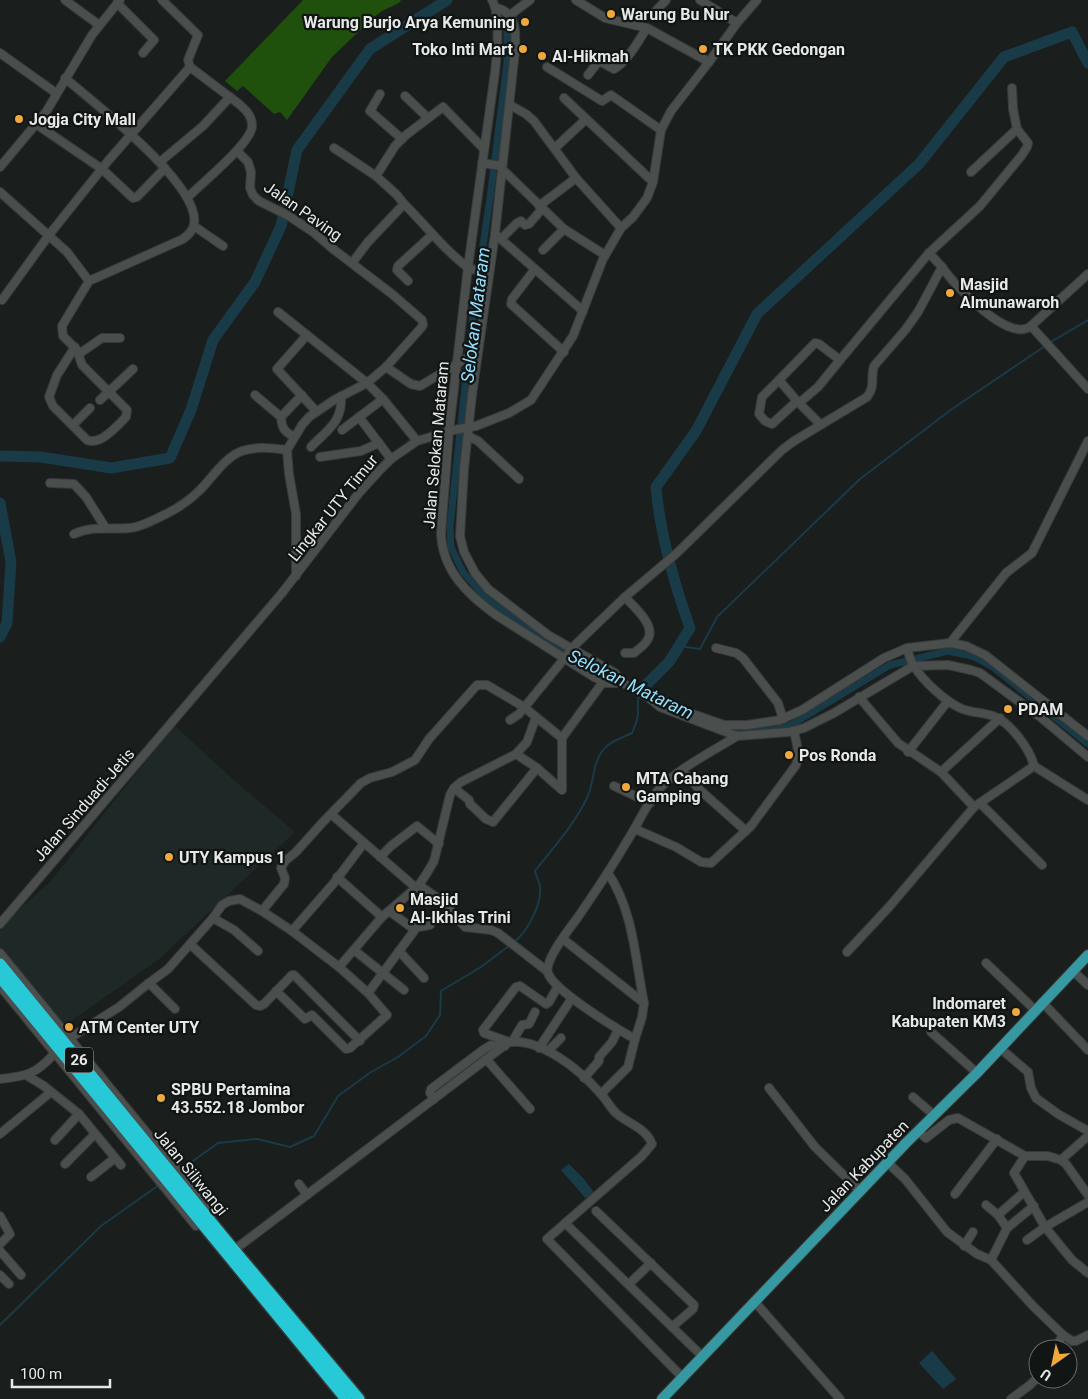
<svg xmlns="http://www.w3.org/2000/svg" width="1088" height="1399" viewBox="0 0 1088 1399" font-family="Roboto,sans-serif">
<rect width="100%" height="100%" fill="#1a1e1d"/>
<polygon fill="#1e2927" points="174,725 226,773 295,832 158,960 61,1028 0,952 0,927 50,882"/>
<polygon fill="#1f510c" points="303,0 401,0 399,3 382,11 374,17 332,57 287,120 280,112 274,114 243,86 237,91 225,81"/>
<g fill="#193a47">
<polygon points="569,1164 584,1179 595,1194 587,1200 561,1170"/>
<polygon points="932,1351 956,1379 943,1389 919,1363"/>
</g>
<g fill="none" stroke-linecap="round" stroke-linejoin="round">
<g stroke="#193a47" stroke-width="2">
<polyline points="1049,343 1088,320"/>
<polyline points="679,646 700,649 717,617 860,479 952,409 1045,346"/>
<path d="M514,942c14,-11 28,-38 26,-56 -1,-5 -4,-10 -5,-15 18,-23 39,-46 52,-73 7,-14 5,-34 16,-48 7,-9 19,-12 29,-17 3,-7 6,-13 6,-21 0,-7 -1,-10 1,-17"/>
<polyline points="179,1171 218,1143 257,1139 290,1147 314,1136 338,1096 371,1072 398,1057 426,1036 440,1015 441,991 481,967 510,945"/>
<polyline points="0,1325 101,1226 159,1185"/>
</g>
<g stroke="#193a47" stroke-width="7">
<polyline points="497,10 507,29 507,63 490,198 473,314 458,451 450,527 451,547 463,572 486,598 575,660 620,680"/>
<polyline points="723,728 755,730 791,725 890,665 948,651 972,656 993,667 1088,744"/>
</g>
<g stroke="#193a47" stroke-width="11">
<polyline points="0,456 41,457 111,468 170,458 191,410 213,340 255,282 281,226 297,150 370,49 447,0"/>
<polyline points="0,503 11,562 7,623 0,637"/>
<path d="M641,690l28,-28 21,-34c-16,-45 -30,-93 -34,-141l40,-56 61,-117 162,-150 85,-107 68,-25 16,31"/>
</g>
<defs>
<g id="minor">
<polyline points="65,0 99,25"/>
<path d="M162,0l36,35 -10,25 2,7 49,37c7,6 14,13 13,23 -2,17 -50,56 -64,70"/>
<path d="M492,0c9,15 5,54 3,72l-27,195 -19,164 -8,103c2,37 26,60 55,81l98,62 12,6h17l26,15 11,9 77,29 52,-4 15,-4 30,-15 79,-47 35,-1 23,5 9,3 59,43 49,41"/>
<polyline points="576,0 605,18 647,28 709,62"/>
<polyline points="700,0 737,23"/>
<polyline points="117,3 154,40 143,53"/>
<path d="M497,8c20,5 19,25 18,43l-20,183 -23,161 -8,74 -4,67 4,16 11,21 13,16 60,46 67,38 8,10"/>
<polyline points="654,13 666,0"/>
<polyline points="510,15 530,0"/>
<polyline points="0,53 56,93"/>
<polyline points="547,67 602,101 611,95 661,130"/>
<path d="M588,75l10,-13h3l13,7c14,-8 24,-28 33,-41"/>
<path d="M65,78c29,25 136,107 129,146 -1,7 -6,11 -11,15l-94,42 -27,45 1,10 14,14 5,15 45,45 -1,7c-9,9 -26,29 -39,23l-34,-34 -4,-9 8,-22 18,-28"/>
<polyline points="380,94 370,111 402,139"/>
<polyline points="405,96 428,118"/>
<polyline points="564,98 653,182"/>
<polyline points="510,105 526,114 534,121 576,178 621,228"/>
<polyline points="36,124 102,169 133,198 137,197 165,168"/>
<polyline points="334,148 376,176"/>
<polyline points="555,148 585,120"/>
<polyline points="237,151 248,162 251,172 250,188 253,195 259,201 289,216 313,232 333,249 392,294 422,320 423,325 421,328 386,367"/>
<polyline points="160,162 203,126 230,97"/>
<polyline points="482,163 502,166"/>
<polyline points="0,167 46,112 92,35 120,0"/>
<polyline points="502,169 564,229 605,255"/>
<polyline points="971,172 1017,129"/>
<polyline points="0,192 67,252 89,281"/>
<polyline points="404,204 397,195 376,176 395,146 406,135 443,107 483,148"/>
<polyline points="539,206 576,178"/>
<polyline points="194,226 223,246"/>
<polyline points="495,234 583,311"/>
<polyline points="501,239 517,223 521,221 525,225 529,224 542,209"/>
<polyline points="543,250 564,229"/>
<polyline points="929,253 942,267"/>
<path d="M352,263l16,-21 36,-38c21,20 39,45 62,62 6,4 16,6 23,8"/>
<polyline points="535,269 512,299 511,304 564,352"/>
<polyline points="408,281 397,270 398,266 432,235"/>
<polyline points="2,300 49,235 108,161 190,67"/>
<polyline points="278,312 367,383 383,399 417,441"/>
<polyline points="1031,326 1088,389"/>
<polyline points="307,335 277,369 316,411"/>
<polyline points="79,354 102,338 120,338"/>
<polyline points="779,380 762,397 759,414 765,421 772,424 797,401"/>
<path d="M255,395l26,22c1,12 3,14 13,20"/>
<polyline points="100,400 133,369"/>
<polyline points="799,403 818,387 840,360"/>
<polyline points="281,417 302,395"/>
<polyline points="359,417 391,459"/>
<polyline points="73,425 90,408"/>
<polyline points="821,425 797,401 779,380 815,343 819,344 840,360 929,253 980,206 1022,155 1027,147 1028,143 1017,129 1013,109 1012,88"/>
<polyline points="342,430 383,399"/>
<polyline points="468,436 478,441 519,479"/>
<path d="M311,447c16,-17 32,-25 30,-51"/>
<polyline points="320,457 361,451 379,443"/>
<polyline points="50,483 74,484 86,497 105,527"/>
<path d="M74,534c19,-9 37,-4 56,-6 12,-1 25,-9 36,-14 12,-6 24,-14 34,-24 12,-12 25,-33 42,-39 15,-5 30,-3 45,-1"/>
<polyline points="296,576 296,514 289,474 287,450 302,425 309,417 334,400 367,383 386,367 411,384 420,386 477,352"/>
<polyline points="950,643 1006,573 1032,553 1088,441"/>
<polyline points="716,648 736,653 743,658 778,703 783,719"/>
<path d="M907,648c2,6 3,13 7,18 9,15 31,35 46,42 10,5 22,4 33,8 17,6 37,33 41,50"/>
<path d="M625,653h9c5,-4 12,-9 14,-14 8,-14 -15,-33 -23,-42"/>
<polyline points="859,697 898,743 941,772 974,807 1034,766 1088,800"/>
<polyline points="651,700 659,698 687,712 724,725 747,725 780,720 802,710 884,658 907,648 950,643 966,646 985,655 1088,736"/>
<polyline points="536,717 562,738"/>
<path d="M510,720l9,-6 57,-70 49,-47 52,-44 105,-103 12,-9 73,-44c9,-12 3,-19 7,-31l32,-37 12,-17 24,-45c12,18 67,77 89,59l57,-52"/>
<polyline points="908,752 948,701"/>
<polyline points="537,768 562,790 562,738 603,682"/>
<polyline points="682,771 701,791 746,831"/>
<polyline points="941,772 1000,718"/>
<polyline points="614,786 650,803"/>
<polyline points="454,788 469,800 470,804 486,819 493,822 537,768 516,754"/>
<polyline points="980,803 1042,865"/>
<polyline points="331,814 415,887"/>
<polyline points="635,829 676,847 701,862 711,863 751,826 796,765 799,755 794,731"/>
<polyline points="380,857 391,846 417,826 439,844"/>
<polyline points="337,877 382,917"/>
<polyline points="419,885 442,901 465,927 491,930 498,933 547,971"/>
<polyline points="213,918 234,930 258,951"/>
<polyline points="0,924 282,593 359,493 380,470 391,459 417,441 454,430 476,426 509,413 531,400 573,336 603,259 610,247 621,228 633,217 647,198 653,182 661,130 671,111 709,62 737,23 757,0"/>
<polyline points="413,928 430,925"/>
<polyline points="292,931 333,884 364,843"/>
<path d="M563,939l81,64c-9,-44 -10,-91 -36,-130"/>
<polyline points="191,945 256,1005 260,1006 264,1004 292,975 294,975 360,1041"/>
<polyline points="354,950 404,990"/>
<polyline points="399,951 424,978"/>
<polyline points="847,952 889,907 974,807"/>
<polyline points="0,953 212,1213"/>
<polyline points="986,963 1035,1010"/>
<polyline points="1073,971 1088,985"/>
<polyline points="149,983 175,1009"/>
<polyline points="0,986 196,1226"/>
<polyline points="276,991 305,1019 312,1015 346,1049 350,1048 387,1015 368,993 339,967"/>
<polyline points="368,993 414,931 411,927 389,911"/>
<polyline points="1042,1002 1088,1050"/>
<polyline points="931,1032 977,1073"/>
<polyline points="70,1038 119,1007 149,983 168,969 213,918 222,905 229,901 240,899 262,911 284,884 285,878 281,868 285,861 296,852 323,822 361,783 370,778 392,772 415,760 429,739 477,685 487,685 524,707 536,717 527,742 516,754 461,782 454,788 450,795 434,861 427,873 419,885 382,917 339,967 292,931 262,911"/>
<polyline points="635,1039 642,1017 644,1003"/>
<polyline points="509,1042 484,1033 483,1030 516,987 520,986 546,1004 549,1002 558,986"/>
<polyline points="512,1042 522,1025 529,1024 535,1012"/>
<polyline points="539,1048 572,998"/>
<polyline points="1000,1048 1028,1072 1031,1088 1036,1098 1058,1114 1088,1131"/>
<polyline points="548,1051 561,1038"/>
<polyline points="487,1060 530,1109"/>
<polyline points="26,1075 44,1086 79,1114 121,1165"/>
<polyline points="584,1078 599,1061 599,1057 612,1042 618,1030"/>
<path d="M0,1079c28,-3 36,-5 55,-26"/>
<polyline points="769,1088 815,1147 860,1191"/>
<path d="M601,1094l27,-27 7,-28c-18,-10 -82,-49 -87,-66 -4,-13 22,-45 30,-56 18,-26 35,-52 51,-79 10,-16 18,-35 30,-49 20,-21 54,-38 78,-53"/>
<polyline points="913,1097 934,1115"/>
<polyline points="434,1099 430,1093 431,1089 483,1050 491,1045 505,1046"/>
<polyline points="918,1131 926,1138 949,1120 958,1118 1025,1156 1048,1156 1061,1160 1066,1164 1088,1195"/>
<polyline points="0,1134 51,1092"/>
<polyline points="55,1140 79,1114"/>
<polyline points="1025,1156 1014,1173 1045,1227 1072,1260 1088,1273"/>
<polyline points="1061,1160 1088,1136"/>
<polyline points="888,1163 905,1179 947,1232 977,1254 991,1260 1033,1306 1063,1335 1072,1341 1076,1341 1088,1335"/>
<polyline points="65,1164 95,1134"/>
<polyline points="91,1177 115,1158"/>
<polyline points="299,1184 307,1195"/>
<polyline points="955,1194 997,1139"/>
<polyline points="986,1205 998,1215 1007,1228"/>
<polyline points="596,1211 694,1305 693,1309 672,1327"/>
<polyline points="998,1215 1024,1192"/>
<polyline points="0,1216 10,1234 0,1244"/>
<polyline points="565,1223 702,1356"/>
<polyline points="1027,1240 1045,1227 1088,1202"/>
<polyline points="964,1246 973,1232"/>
<path d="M234,1250l275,-208c32,-4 71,28 91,51 7,7 10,15 17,21 12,10 29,14 35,30l-10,12 -95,83 136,139"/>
<polyline points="0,1251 21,1275"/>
<polyline points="991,1260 1007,1228 1034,1206"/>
<polyline points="0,1275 9,1284"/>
<polyline points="629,1284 651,1263"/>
<polyline points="754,1301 840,1399"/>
<polyline points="1055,1349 1063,1335"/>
<polyline points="1011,1399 1030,1385 1038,1377"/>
</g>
<polyline id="major" points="662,1399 906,1143 977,1073 1088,955"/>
<g id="highway">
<polyline points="0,964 234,1250 359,1399"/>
<polyline points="0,977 346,1399"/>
</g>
</defs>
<use href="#minor" stroke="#383a39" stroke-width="10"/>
<use href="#major" stroke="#383a39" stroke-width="12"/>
<use href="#highway" stroke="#383a39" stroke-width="14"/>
<use href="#minor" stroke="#4a4e4d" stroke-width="8"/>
<use href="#major" stroke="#3698a0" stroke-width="10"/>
<use href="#highway" stroke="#28c9d7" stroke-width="11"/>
</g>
<g fill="#eea83c" stroke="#111514" stroke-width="2">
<circle cx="611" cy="14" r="5"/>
<circle cx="525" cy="22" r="5"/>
<circle cx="523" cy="49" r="5"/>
<circle cx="703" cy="49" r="5"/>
<circle cx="542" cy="56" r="5"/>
<circle cx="19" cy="119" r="5"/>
<circle cx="950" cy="293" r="5"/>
<circle cx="1008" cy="709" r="5"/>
<circle cx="789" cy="755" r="5"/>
<circle cx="626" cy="787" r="5"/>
<circle cx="169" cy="857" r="5"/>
<circle cx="400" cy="908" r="5"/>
<circle cx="1016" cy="1012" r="5"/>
<circle cx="69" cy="1027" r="5"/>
<circle cx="161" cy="1098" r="5"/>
</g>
<g text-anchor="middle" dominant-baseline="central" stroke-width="4.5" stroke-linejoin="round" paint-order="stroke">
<rect fill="#111514" stroke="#a7a9a9" stroke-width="1" x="65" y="1047.5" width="28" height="25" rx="4"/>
<g font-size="15" font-weight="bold" fill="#e7e9e9">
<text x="79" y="1060">26</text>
</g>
<g font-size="16" font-weight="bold" fill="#e7e9e9" stroke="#111514" text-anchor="start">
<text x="621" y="14">Warung Bu Nur</text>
<text x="515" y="22" text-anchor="end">Warung Burjo Arya Kemuning</text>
<text x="513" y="49" text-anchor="end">Toko Inti Mart</text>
<text x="713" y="49">TK PKK Gedongan</text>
<text x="552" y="56">Al-Hikmah</text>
<text x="29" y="119">Jogja City Mall</text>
<text x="960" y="284">Masjid<tspan x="960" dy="18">Almunawaroh</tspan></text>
<text x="1018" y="709">PDAM</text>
<text x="799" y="755">Pos Ronda</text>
<text x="636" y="778">MTA Cabang<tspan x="636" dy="18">Gamping</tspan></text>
<text x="179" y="857">UTY Kampus 1</text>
<text x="410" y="899">Masjid<tspan x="410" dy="18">Al-Ikhlas Trini</tspan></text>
<text x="1006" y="1003" text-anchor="end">Indomaret<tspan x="1006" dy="18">Kabupaten KM3</tspan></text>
<text x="79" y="1027">ATM Center UTY</text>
<text x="171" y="1089">SPBU Pertamina<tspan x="171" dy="18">43.552.18 Jombor</tspan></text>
</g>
<g font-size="16" fill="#e7e9e9" stroke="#111514">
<text transform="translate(303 211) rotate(35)">Jalan Paving</text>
<text transform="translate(436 445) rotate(-85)">Jalan Selokan Mataram</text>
<text transform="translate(333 508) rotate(-51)">Lingkar UTY Timur</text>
<text transform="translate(84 805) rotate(-49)">Jalan Sinduadi-Jetis</text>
<text transform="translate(864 1166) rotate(-46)">Jalan Kabupaten</text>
<text transform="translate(191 1172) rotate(51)">Jalan Siliwangi</text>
</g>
<g font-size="18" font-style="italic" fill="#95dffe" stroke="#111514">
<text transform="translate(475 315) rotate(-83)">Selokan Mataram</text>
<text transform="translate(631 684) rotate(26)">Selokan Mataram</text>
</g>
</g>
<g transform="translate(1053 1364) rotate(213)"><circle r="24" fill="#111514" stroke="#676a69"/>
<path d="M0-4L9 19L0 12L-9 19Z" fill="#eea83c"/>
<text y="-8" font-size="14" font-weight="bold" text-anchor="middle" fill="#e7e9e9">U</text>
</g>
<path d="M12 1379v8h98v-8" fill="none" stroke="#e7e9e9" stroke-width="2.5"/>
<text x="20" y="1379" font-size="15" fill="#e7e9e9" stroke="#111514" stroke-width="4" paint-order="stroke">100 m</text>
</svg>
